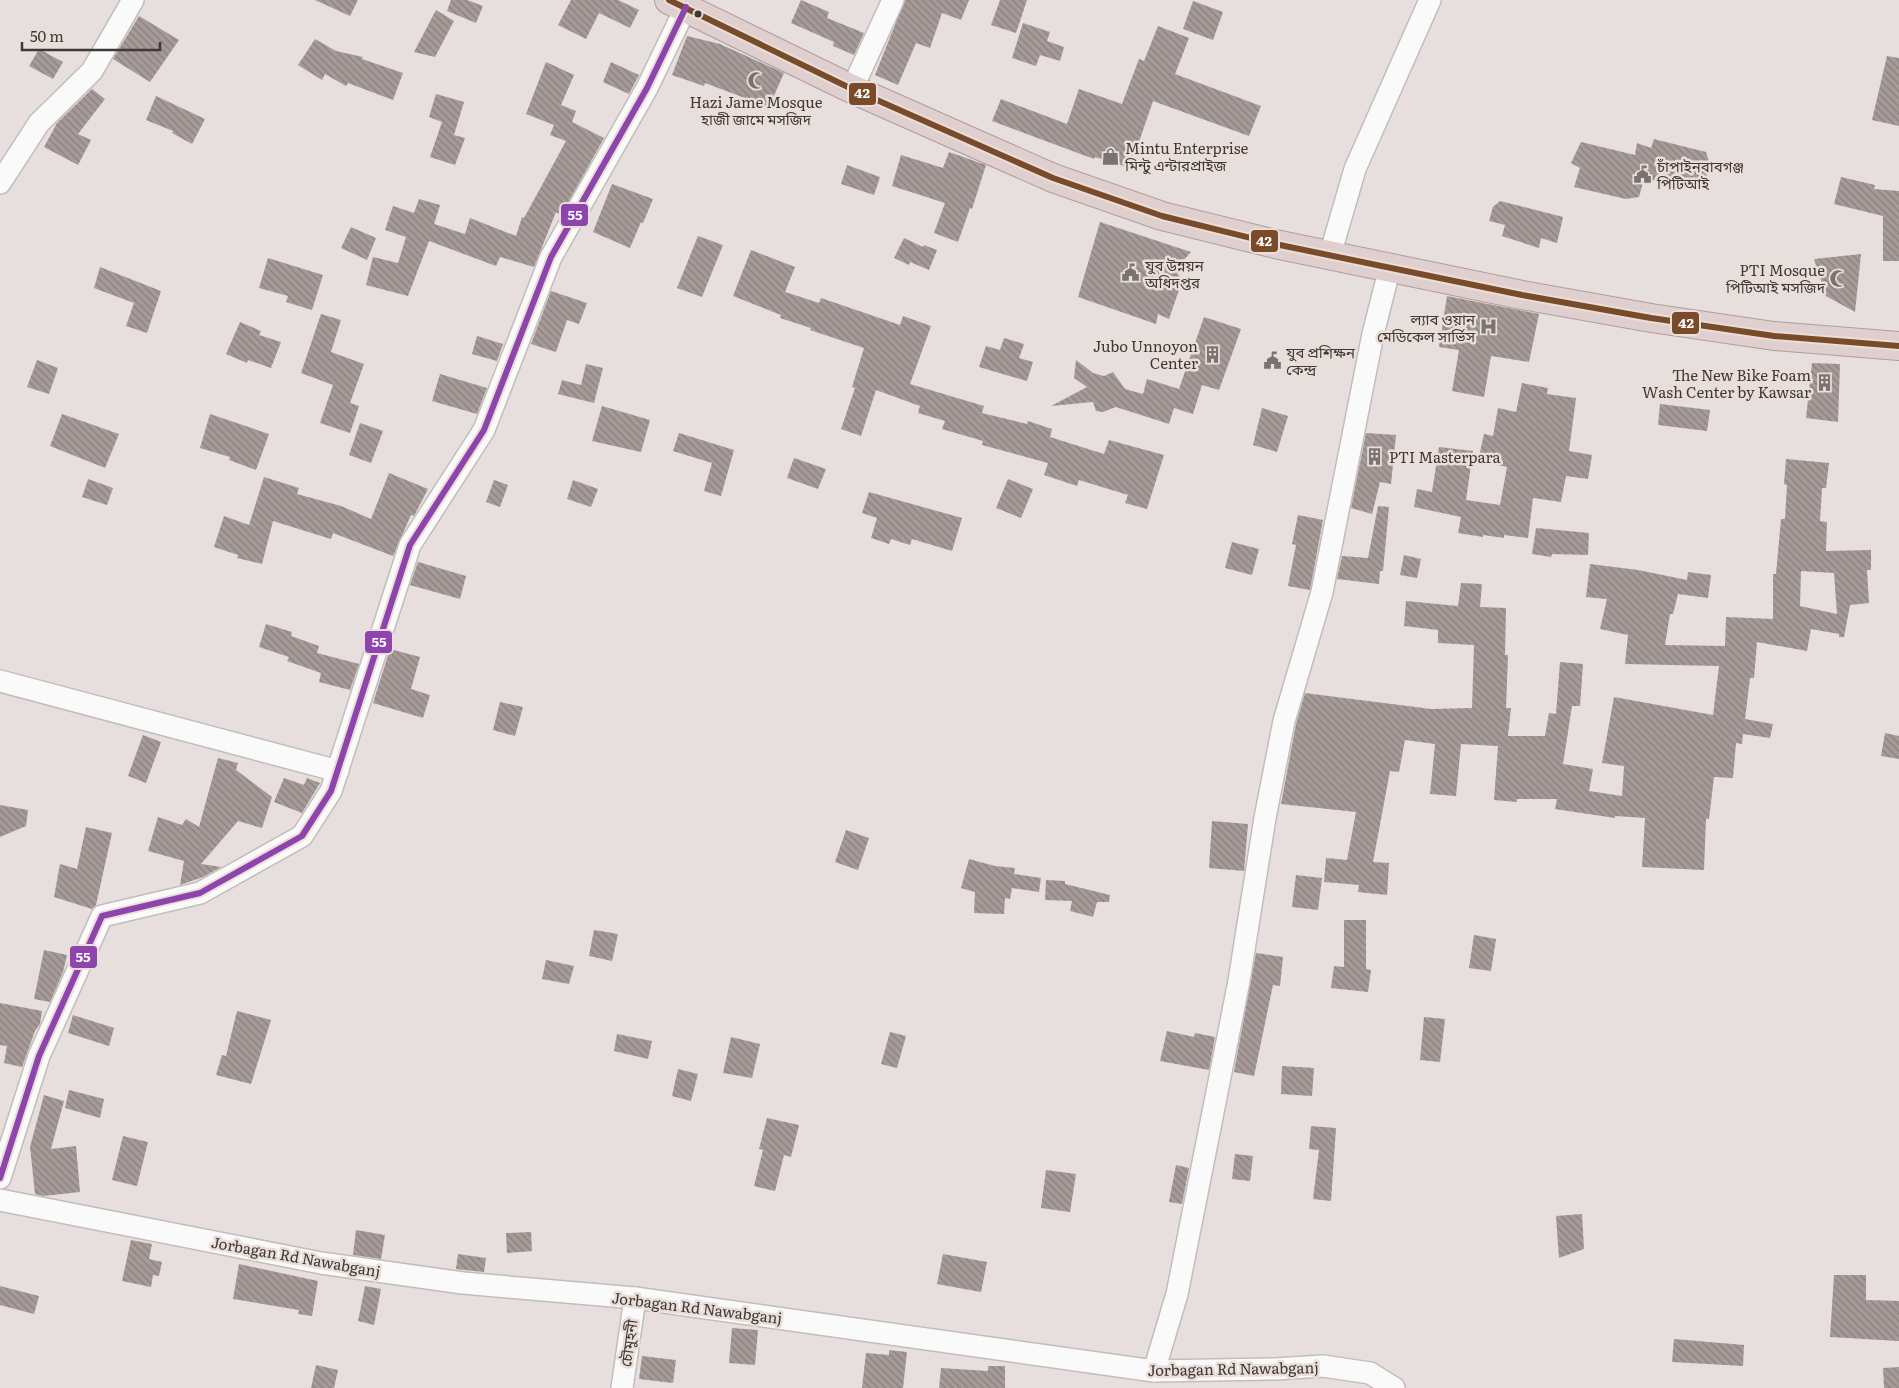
<svg xmlns="http://www.w3.org/2000/svg" width="1899" height="1388" viewBox="0 0 1899 1388" font-family="Literata,'Noto Sans Bengali',serif">
<defs>
<pattern id="building-back-hatch" width="6" height="6" patternUnits="userSpaceOnUse" patternTransform="scale(1.25)"><rect width="6" height="6" fill="#a69b98"/><path d="M-1 5l2 2M0 0l6 6M5-1l2 2" fill="none" stroke="#897f7d"/></pattern>
</defs>
<rect width="100%" height="100%" fill="#e6dfdd"/>
<g fill="url(#building-back-hatch)" fill-rule="evenodd">
<polygon points="315,0 358,0 350,16"/>
<polygon points="451,0 467,0 483,6 476,23 447,11"/>
<polygon points="571,0 618,0 639,10 630,28 599,13 586,39 558,25"/>
<polygon points="801,0 829,12 827,18 864,33 854,55 833,46 834,42 791,23"/>
<polygon points="905,0 969,0 961,20 942,13 930,48 916,43 898,85 875,75"/>
<polygon points="1000,0 1027,0 1016,33 991,25"/>
<polygon points="1193,1 1223,12 1213,40 1183,29"/>
<polygon points="436,10 454,21 435,57 414,52"/>
<polygon points="139,16 179,40 150,82 113,59"/>
<polygon points="1023,23 1050,32 1047,41 1064,47 1060,61 1040,55 1036,66 1012,58"/>
<polygon points="1158,26 1189,38 1175,74 1261,106 1249,136 1153,101 1130,168 1095,157 1094,159 992,121 1001,99 1067,124 1079,89 1122,104 1139,59 1144,61"/>
<polygon points="687,36 720,44 784,73 769,107 705,83 704,86 672,75"/>
<polygon points="315,39 336,51 363,57 362,59 403,73 393,100 348,83 346,86 325,74 322,80 298,65"/>
<polygon points="39,49 63,62 53,79 29,66"/>
<polygon points="1887,56 1899,58 1899,126 1872,120"/>
<polygon points="546,62 574,75 561,105 576,111 572,122 604,138 561,215 556,212 534,267 500,257 496,266 429,241 408,296 366,285 373,257 398,263 406,237 385,230 393,206 414,213 419,199 440,205 434,224 465,234 470,218 516,236 522,217 524,218 566,141 550,135 554,125 526,114"/>
<polygon points="611,62 639,75 629,94 603,82"/>
<polygon points="92,89 105,99 78,134 91,140 78,165 44,147 57,123"/>
<polygon points="436,94 464,102 454,135 465,138 455,165 430,157 442,122 429,117"/>
<polygon points="156,96 205,119 192,144 172,133 173,131 146,120"/>
<polygon points="1654,139 1706,152 1710,164 1703,189 1644,179 1639,197 1626,199 1574,187 1580,168 1571,163 1581,142 1635,155 1637,143 1651,148"/>
<polygon points="949,152 986,165 972,209 970,208 958,242 934,233 945,203 892,186 901,155 943,168"/>
<polygon points="847,165 880,177 874,195 841,184"/>
<polygon points="1841,177 1875,185 1874,189 1899,191 1899,261 1883,261 1883,216 1834,204"/>
<polygon points="612,184 653,199 643,223 641,222 630,248 593,232"/>
<polygon points="1500,201 1563,217 1557,243 1541,238 1539,248 1502,236 1505,225 1489,221 1493,207"/>
<polygon points="1100,222 1191,252 1175,270 1180,277 1180,287 1169,319 1158,314 1156,324 1078,297"/>
<polygon points="351,227 376,238 367,260 341,248"/>
<polygon points="698,236 723,245 702,297 677,288"/>
<polygon points="904,238 923,247 924,245 937,250 929,270 910,262 909,265 894,258"/>
<polygon points="751,250 795,267 785,292 819,303 821,298 900,325 903,316 931,326 910,384 984,406 982,413 1027,424 1028,421 1052,429 1050,437 1104,454 1109,440 1164,455 1147,509 1125,503 1128,495 1079,480 1077,486 1044,475 1048,463 982,445 983,441 942,429 945,421 918,413 920,406 876,390 861,436 841,429 855,388 852,387 864,348 810,330 811,328 780,318 781,315 733,296"/>
<polygon points="1861,254 1855,312 1826,296 1814,259"/>
<polygon points="268,258 323,275 312,310 286,302 288,296 259,288"/>
<polygon points="100,267 161,291 147,333 126,326 134,303 94,288"/>
<polygon points="551,291 587,303 579,324 567,320 556,352 531,344"/>
<polygon points="1447,296 1539,314 1529,362 1491,356 1484,397 1452,391 1459,350 1439,347"/>
<polygon points="321,314 341,320 331,352 364,364 350,403 359,406 350,433 320,423 333,385 301,373"/>
<polygon points="1204,317 1241,329 1219,390 1202,385 1193,414 1174,408 1169,424 1116,407 1103,412 1096,411 1093,402 1051,406 1087,387 1074,378 1076,360 1093,373 1104,376 1113,372 1125,389 1143,394 1147,379 1179,389"/>
<polygon points="240,322 261,331 259,335 281,342 271,368 248,360 247,363 226,354"/>
<polygon points="477,336 503,344 497,361 472,354"/>
<polygon points="1004,338 1024,344 1019,358 1033,362 1027,381 979,367 986,346 1000,350"/>
<polygon points="37,360 58,368 49,394 27,387"/>
<polygon points="1812,363 1840,364 1838,422 1806,418"/>
<polygon points="586,364 603,368 594,403 558,394 562,380 581,385"/>
<polygon points="440,374 487,388 477,414 432,401"/>
<polygon points="1522,383 1548,388 1547,394 1576,398 1569,451 1592,455 1588,479 1566,476 1561,502 1533,498 1528,538 1504,535 1504,538 1483,535 1483,537 1458,533 1461,517 1414,507 1417,489 1432,492 1439,447 1473,451 1466,500 1500,505 1507,467 1478,461 1484,434 1493,436 1498,408 1516,412"/>
<polygon points="1660,404 1710,410 1707,431 1658,425"/>
<polygon points="602,406 650,420 641,452 592,441"/>
<polygon points="1262,408 1288,416 1277,452 1253,445"/>
<polygon points="62,414 119,434 105,468 50,446"/>
<polygon points="210,414 269,434 256,470 229,460 230,457 200,448"/>
<polygon points="360,423 383,431 371,463 349,455"/>
<polygon points="679,433 734,450 721,496 704,491 712,463 673,451"/>
<polygon points="1366,433 1396,435 1391,484 1380,482 1372,514 1351,508"/>
<polygon points="794,458 826,469 818,489 787,478"/>
<path d="M1786,459l43,4 -3,25h-4l-2,33 7,1 -1,29 45,-1v20h-4l2,33 -19,2 -6,32h-5v-3l-28,-5 -4,22 -50,-9 -3,36h-4l-5,41 28,5 -3,14 -27,-4 -1,10 -6,-1 -3,35 -19,-1 -5,42h-3l-2,51 -62,-3 3,-49 -30,-2v2l-60,-9 2,-10h-40v3l-23,-2 4,-54 -37,-2 -5,52 -26,-2 5,-50 -30,-4 -6,32 -9,-1 -17,91 16,1 -2,32 -29,-3 1,-7 -35,-3 2,-24 21,2 9,-48 -75,-8 15,-80 9,-31 126,16 41,-1 2,-63 -36,-2v-13l-34,-4 2,-25 52,5 3,-23 21,1 -2,23 26,1 -1,47h3l-2,53h5l-3,28h37l4,-23 7,1 4,-52 23,2 -3,42h-8l-9,58 30,5 -4,22 33,5 2,-30 -22,-3 12,-66 99,18 6,-49 -94,-2 3,-29 -28,-6 7,-30 -21,-2 4,-33 48,6 49,10 1,-8 23,3 -3,23 -30,-4 -5,20h-3l-5,31 60,1 1,-29 47,2v-45h3l5,-55h4l2,-34 -3,-1zM1801,571l33,2 3,41 -37,-8z"/>
<polygon points="389,473 428,489 414,516 411,515 393,556 333,533 331,539 273,521 262,564 237,558 238,555 214,547 224,516 249,525 264,477 299,488 297,494 341,506 371,519"/>
<polygon points="88,479 113,488 107,505 82,497"/>
<polygon points="1008,479 1033,489 1021,518 996,508"/>
<polygon points="494,480 508,485 500,507 486,502"/>
<polygon points="573,480 598,489 591,507 567,499"/>
<polygon points="869,492 962,518 952,551 912,539 910,545 891,539 889,544 871,538 877,518 862,513"/>
<polygon points="1378,506 1389,507 1383,571 1380,571 1379,584 1337,579 1342,556 1368,558"/>
<polygon points="1298,515 1323,520 1310,590 1288,586 1296,545 1292,544"/>
<polygon points="1536,528 1589,533 1588,555 1552,554 1551,557 1532,554"/>
<polygon points="1232,542 1259,549 1252,575 1225,568"/>
<polygon points="1404,555 1421,559 1417,578 1400,575"/>
<polygon points="418,562 466,576 460,599 410,585"/>
<polygon points="266,624 292,632 291,636 319,646 317,653 359,664 350,690 319,682 321,673 287,661 289,657 259,647"/>
<polygon points="390,649 420,657 411,689 430,695 423,718 373,703"/>
<polygon points="500,702 523,707 515,736 493,730"/>
<polygon points="1885,733 1899,736 1899,759 1881,756"/>
<polygon points="143,735 161,742 146,783 128,776"/>
<polygon points="218,758 238,763 236,770 272,797 262,828 238,821 201,864 221,867 203,877 180,885 184,861 148,851 158,817 182,825 186,819 199,827"/>
<polygon points="284,778 304,785 307,778 320,783 302,813 274,802"/>
<polygon points="0,805 28,810 26,826 0,837"/>
<polygon points="1212,821 1248,824 1244,871 1209,868"/>
<polygon points="86,827 112,833 96,905 92,909 54,897 60,864 77,869"/>
<polygon points="846,830 869,838 858,870 835,862"/>
<polygon points="969,859 995,866 1015,868 1014,874 1041,878 1039,892 1012,888 1010,899 1005,898 1004,914 974,913 975,892 961,888"/>
<polygon points="1296,875 1322,878 1318,910 1292,907"/>
<polygon points="1046,880 1065,881 1065,884 1110,895 1109,902 1097,902 1093,917 1070,911 1072,901 1045,900"/>
<polygon points="1344,920 1366,920 1366,969 1371,970 1368,992 1331,988 1334,966 1344,967"/>
<polygon points="594,930 618,934 612,961 589,956"/>
<polygon points="1474,935 1496,939 1491,971 1469,968"/>
<polygon points="44,950 67,955 63,972 50,1002 34,999"/>
<polygon points="1256,953 1283,957 1280,986 1273,985 1254,1076 1234,1072"/>
<polygon points="546,960 574,966 569,984 542,979"/>
<polygon points="0,1003 42,1011 40,1024 35,1031 22,1067 4,1063 7,1046 0,1045"/>
<polygon points="237,1011 271,1020 251,1084 216,1075 222,1055 226,1056"/>
<polygon points="73,1015 114,1028 109,1046 68,1033"/>
<polygon points="1424,1017 1445,1019 1440,1062 1420,1060"/>
<polygon points="1167,1031 1194,1037 1195,1033 1215,1037 1209,1070 1160,1061"/>
<polygon points="890,1032 906,1036 897,1068 881,1064"/>
<polygon points="617,1034 652,1041 648,1059 614,1051"/>
<polygon points="731,1037 760,1044 752,1078 723,1073"/>
<polygon points="1282,1066 1314,1068 1312,1096 1281,1094"/>
<polygon points="678,1069 698,1074 691,1101 672,1096"/>
<polygon points="69,1090 104,1099 100,1118 65,1108"/>
<polygon points="44,1095 64,1101 51,1149 76,1146 80,1192 43,1196 35,1194 30,1147"/>
<polygon points="767,1118 799,1125 791,1157 784,1155 775,1191 754,1186 763,1150 759,1149"/>
<polygon points="1311,1126 1336,1128 1331,1201 1313,1199 1319,1150 1309,1149"/>
<polygon points="123,1136 148,1142 137,1186 112,1180"/>
<polygon points="1235,1154 1253,1156 1250,1181 1232,1179"/>
<polygon points="1176,1165 1189,1168 1182,1204 1169,1202"/>
<polygon points="1046,1170 1076,1174 1070,1212 1041,1208"/>
<polygon points="1582,1214 1584,1249 1559,1258 1556,1216"/>
<polygon points="356,1230 385,1235 381,1259 353,1255"/>
<polygon points="531,1232 532,1251 507,1253 506,1233"/>
<polygon points="131,1240 152,1244 149,1259 162,1262 159,1276 153,1275 151,1287 122,1281"/>
<polygon points="458,1254 486,1258 484,1272 456,1269"/>
<polygon points="943,1254 987,1262 981,1292 937,1284"/>
<polygon points="239,1264 318,1281 312,1316 298,1314 299,1310 233,1299"/>
<polygon points="1834,1275 1866,1275 1866,1300 1899,1301 1899,1341 1830,1337"/>
<polygon points="0,1286 39,1296 34,1314 0,1305"/>
<polygon points="365,1286 381,1289 374,1325 358,1321"/>
<polygon points="732,1328 758,1330 755,1365 729,1363"/>
<polygon points="1674,1339 1744,1345 1743,1366 1672,1362"/>
<polygon points="889,1350 907,1352 903,1388 862,1388 866,1353 889,1355"/>
<polygon points="642,1356 676,1360 673,1383 639,1379"/>
<polygon points="316,1365 338,1370 334,1388 311,1388"/>
<polygon points="988,1366 1005,1366 1005,1388 939,1388 941,1368 988,1371"/>
<polygon points="1899,1367 1899,1388 1884,1388 1883,1368"/>
</g>
<g fill="none" stroke-linecap="round" stroke-linejoin="round">
<defs>
<g id="minor">
<polyline points="852,89 893,0"/>
<polyline points="0,183 39,123 92,71 133,0"/>
<polyline points="1330,255 1355,169 1430,0"/>
<polyline points="0,681 338,771"/>
<polyline points="0,1178 39,1056 102,916 200,893 302,836 331,791 410,545 484,430 551,257 647,88 686,7"/>
<polyline points="0,1200 321,1263 463,1283 635,1298 1154,1371 1275,1369 1323,1366 1370,1373 1394,1388"/>
<polyline points="1154,1371 1177,1294 1239,981 1265,818 1284,721 1322,592 1373,334 1390,267"/>
<polyline points="622,1388 635,1298"/>
</g>
<polyline id="highway" points="669,0 852,89 1053,178 1162,216 1275,244 1522,295 1651,318 1774,336 1899,346"/>
</defs>
<use href="#minor" stroke="#c2bdbb" stroke-width="24"/>
<use href="#highway" stroke="#b19d9d" stroke-width="30"/>
<use href="#minor" stroke="#fbfafa" stroke-width="21"/>
<use href="#highway" stroke="#dfcfcf" stroke-width="28"/>
<defs>
<polyline id="bus-1" points="669,0 852,89 1053,178 1162,216 1275,244 1522,295 1651,318 1774,336 1899,346"/>
<polyline id="bus-2" points="0,1178 39,1056 102,916 200,893 302,836 331,791 410,545 484,430 551,257 647,88 686,7"/>
</defs>
<use href="#bus-1" stroke="#eaded9" stroke-width="10"/>
<use href="#bus-2" stroke="#eaded9" stroke-width="10"/>
<use href="#bus-1" stroke="#7a4b2a" stroke-width="6"/>
<use href="#bus-2" stroke="#8e44ad" stroke-width="6"/>
</g>
<defs>
<symbol id="mosque-bare" viewBox="-9 -9 18 18"><path d="M3.5-4.9A6 6 0 1 0 3.5 4.9A5 5 0 1 1 3.5-4.9Z" fill="#797371" stroke="#eaded9" stroke-width="2.5" paint-order="stroke"/></symbol>
<symbol id="shop-bare" viewBox="-9 -9 18 18"><path d="M-5-2.5h2.3a2.7 3.5 0 0 1 5.4 0H5L5.5 6h-11ZM-1.5-2.5h3a1.5 2.3 0 0 0-3 0Z" fill="#797371" stroke="#eaded9" stroke-width="2.5" paint-order="stroke"/></symbol>
<symbol id="civic-bare" viewBox="-9 -9 18 18"><path d="M-.6-6.5H3V-4.5H.6V-3L4-1V1h2V6H-6V1h2V-1L-.6-3ZM-1.2 2.5V6h2.4V2.5Z" fill="#797371" stroke="#eaded9" stroke-width="2.5" paint-order="stroke"/></symbol>
<symbol id="hospital-bare" viewBox="-9 -9 18 18"><path d="M-5-5h3v3.5h4V-5h3V5h-3V1.5h-4V5h-3Z" fill="#797371" stroke="#eaded9" stroke-width="2.5" paint-order="stroke"/></symbol>
<symbol id="building-bare" viewBox="-9 -9 18 18"><path d="M-4-6H4V6H1V3H-1V6H-4ZM-2.5-4.3h1.7v1.8h-1.7ZM.8-4.3h1.7v1.8H.8ZM-2.5-1h1.7V.8h-1.7ZM.8-1h1.7V.8H.8Z" fill="#797371" stroke="#eaded9" stroke-width="2.5" paint-order="stroke"/></symbol>
</defs>
<g fill-rule="evenodd">
<use href="#mosque-bare" x="744" y="68" width="25" height="25"/>
<use href="#shop-bare" x="1098" y="144" width="25" height="25"/>
<use href="#civic-bare" x="1630" y="162" width="25" height="25"/>
<use href="#civic-bare" x="1118" y="260" width="25" height="25"/>
<use href="#mosque-bare" x="1826" y="266" width="25" height="25"/>
<use href="#hospital-bare" x="1476" y="314" width="25" height="25"/>
<use href="#building-bare" x="1200" y="342" width="25" height="25"/>
<use href="#civic-bare" x="1260" y="348" width="25" height="25"/>
<use href="#building-bare" x="1812" y="370" width="25" height="25"/>
<use href="#building-bare" x="1362" y="444" width="25" height="25"/>
</g>
<circle fill="#3e3937" stroke="#eaded9" stroke-width="2" cx="698" cy="14" r="4.5"/>
<g text-anchor="middle" dominant-baseline="central" stroke-width="5" stroke-linejoin="round" paint-order="stroke">
<g font-size="15" fill="#3e3937" stroke="#eaded9" text-anchor="start">
<text x="756" y="101" text-anchor="middle">Hazi Jame Mosque<tspan x="756" dy="17">হাজী জামে মসজিদ</tspan></text>
<text x="1125" y="147">Mintu Enterprise<tspan x="1125" dy="17">মিন্টু এন্টারপ্রাইজ</tspan></text>
<text x="1657" y="165">চাঁপাইনবাবগঞ্জ<tspan x="1657" dy="17">পিটিআই</tspan></text>
<text x="1145" y="264">যুব উন্নয়ন<tspan x="1145" dy="17">অধিদপ্তর</tspan></text>
<text x="1825" y="269" text-anchor="end">PTI Mosque<tspan x="1825" dy="17">পিটিআই মসজিদ</tspan></text>
<text x="1475" y="318" text-anchor="end">ল্যাব ওয়ান<tspan x="1475" dy="17">মেডিকেল সার্ভিস</tspan></text>
<text x="1198" y="345" text-anchor="end">Jubo Unnoyon<tspan x="1198" dy="17">Center</tspan></text>
<text x="1286" y="351">যুব প্রশিক্ষন<tspan x="1286" dy="17">কেন্দ্র</tspan></text>
<text x="1811" y="374" text-anchor="end">The New Bike Foam<tspan x="1811" dy="17">Wash Center by Kawsar</tspan></text>
<text x="1389" y="456">PTI Masterpara</text>
</g>
<g font-size="15" fill="#3e3937" stroke="#eaded9">
<text transform="translate(296 1256) rotate(10)">Jorbagan Rd Nawabganj</text>
<text transform="translate(697 1307) rotate(7)">Jorbagan Rd Nawabganj</text>
<text transform="translate(628 1343) rotate(-82)">চৌমুহনী</text>
<text transform="translate(1233 1368) rotate(-1)">Jorbagan Rd Nawabganj</text>
</g>
</g>
<g stroke="#eaded9" stroke-width="2">
<rect x="848" y="82" width="29" height="24" rx="5" fill="#7a4b2a"/>
<rect x="560" y="203" width="29" height="24" rx="5" fill="#8e44ad"/>
<rect x="1250" y="229" width="29" height="24" rx="5" fill="#7a4b2a"/>
<rect x="1671" y="311" width="29" height="24" rx="5" fill="#7a4b2a"/>
<rect x="364" y="630" width="29" height="24" rx="5" fill="#8e44ad"/>
<rect x="69" y="945" width="29" height="24" rx="5" fill="#8e44ad"/>
</g>
<g font-size="14" text-anchor="middle" font-weight="bold" fill="#fff">
<text x="862" y="98">42</text>
<text x="575" y="220">55</text>
<text x="1264" y="246">42</text>
<text x="1686" y="328">42</text>
<text x="379" y="647">55</text>
<text x="83" y="962">55</text>
</g>
<path d="M22 42v8h138v-8" fill="none" stroke="#3e3937" stroke-width="2.5"/>
<text x="30" y="42" font-size="15" fill="#3e3937" stroke="#eaded9" stroke-width="4" paint-order="stroke">50 m</text>
</svg>
